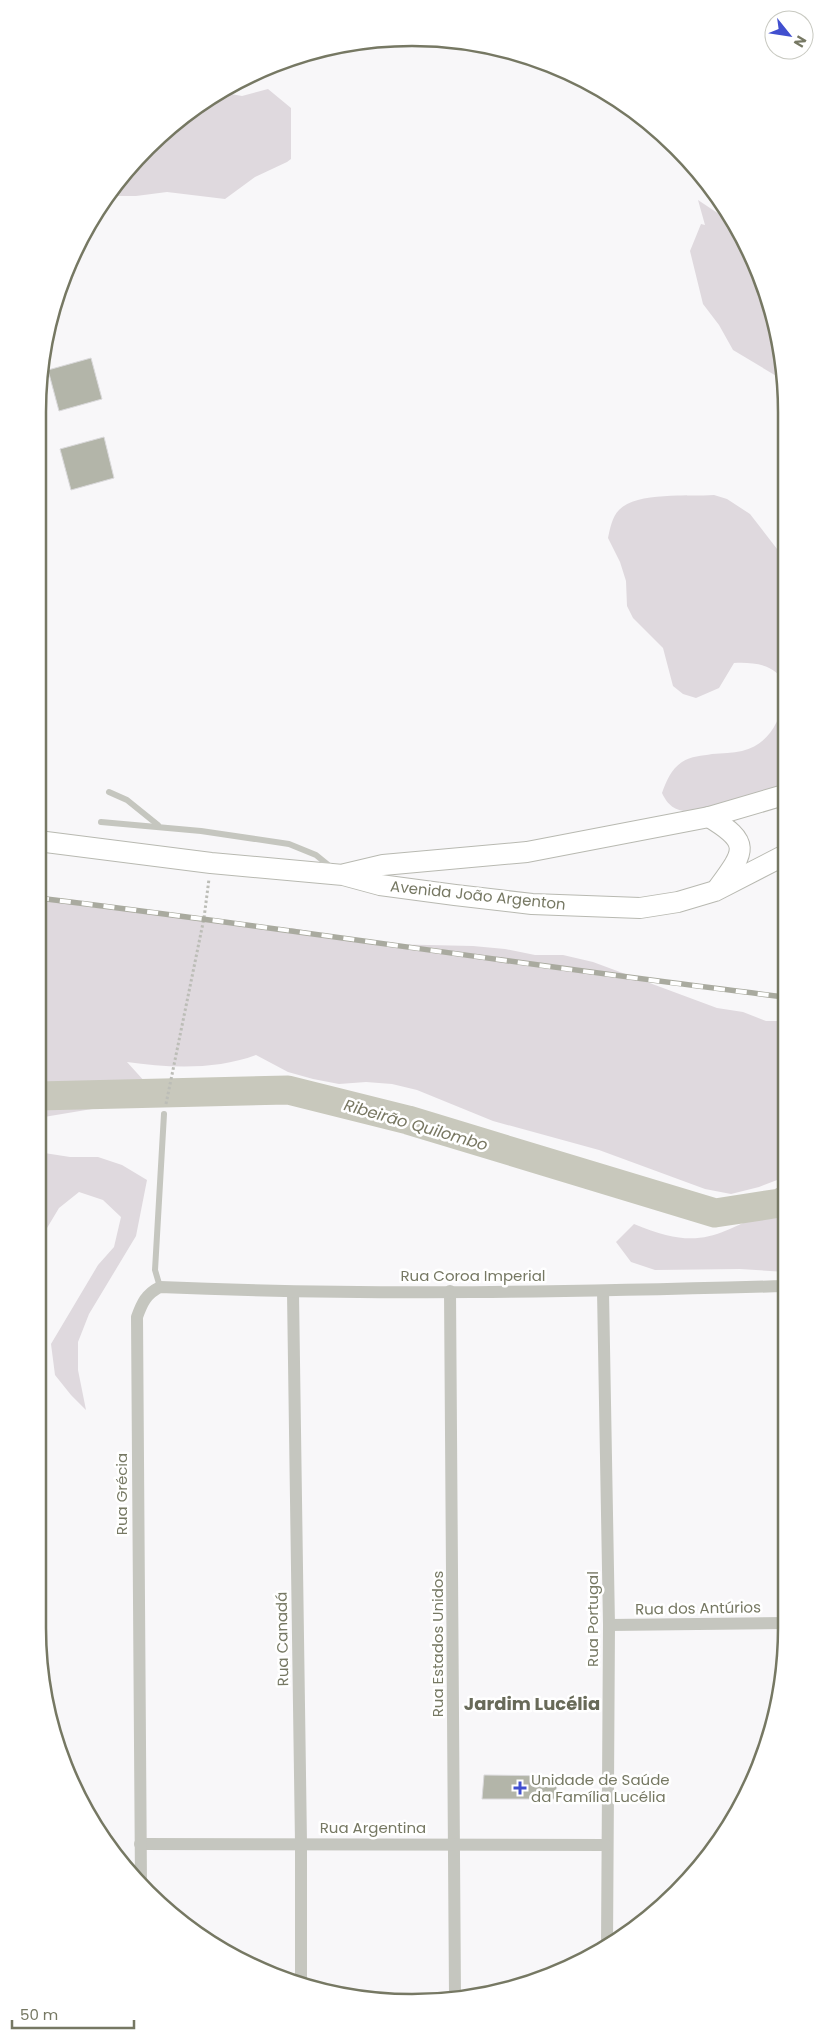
<svg xmlns="http://www.w3.org/2000/svg" width="824" height="2040" viewBox="0 0 824 2040" font-family="Poppins,sans-serif">
<rect width="100%" height="100%" fill="#f8f7f9"/>
<g fill="#dfd9de">
<polygon points="268,89 291,108 291,159 287,162 255,177 225,199 167,192 136,196 108,196 130,165 184,115 220,92 242,96"/>
<polygon points="698,200 731,222 748,247 783,363 783,380 733,350 719,325 703,304 690,251 701,224 705,225"/>
<path d="M714,495l13,4 23,15 34,44v129c-4,-23 -31,-25 -50,-24l-15,25 -23,10 -13,-4 -10,-8 -10,-38 -30,-30 -6,-12 -1,-25 -6,-19 -12,-24c2,-9 4,-21 11,-28 18,-19 70,-13 95,-15z"/>
<path d="M784,698v88l-91,26c-16,-1 -24,-4 -31,-19 4,-11 9,-24 20,-31 9,-6 20,-6 30,-8 10,-1 21,-1 30,-3 26,-6 38,-29 42,-53z"/>
<path d="M38,900l251,32 2,-4 93,16 89,2 32,3 30,6h28l30,7 124,46 26,4 23,9h19v156l-26,10 -28,7 -26,-5 -106,-39 -106,-29 -76,-31 -25,-6 -26,-2 -27,2 -26,-5 -25,-7 -32,-17c-40,15 -87,13 -129,7l19,21 -5,13 -13,7 -90,15z"/>
<polygon points="38,1152 70,1157 98,1157 122,1165 147,1180 136,1236 89,1314 78,1342 78,1370 86,1410 71,1395 55,1375 51,1344 98,1265 114,1247 121,1217 103,1200 79,1192 59,1208 38,1243"/>
<path d="M785,1204l1,68 -46,-3 -85,1 -24,-8 -15,-20 18,-18c73,31 86,6 151,-20z"/>
</g>
<g fill="none" stroke-linecap="round" stroke-linejoin="round">
<polyline stroke="#c8c8bc" stroke-width="29" points="38,1096 288,1090 408,1120 715,1213 780,1203 785,1200"/>
</g>
<g fill="#b3b5a9" stroke="#dad9db">
<polygon points="91,358 102,399 59,411 48,370"/>
<polygon points="104,437 114,478 71,490 60,449"/>
<polygon points="484,1775 556,1776 557,1799 482,1799"/>
</g>
<g fill="none" stroke-linecap="round" stroke-linejoin="round">
<defs>
<g id="primary">
<path d="M709,817c43,26 36,34 9,71"/>
<polyline points="38,841 211,863 343,875 380,885 455,895 532,904 640,908 678,902 715,891 785,855"/>
<polyline points="345,874 383,865 527,852 709,817 784,795"/>
</g>
</defs>
<use href="#primary" stroke="#b8b9b1" stroke-width="22"/>
<polyline stroke="#bcbdb7" stroke-width="3" stroke-dasharray="2.5 2.5" stroke-linecap="butt" points="166,1104 204,918 209,879"/>
<g stroke="#c5c6bf" stroke-width="6">
<polyline points="109,792 127,800 158,825"/>
<polyline points="101,822 201,831 289,844 316,855 332,868"/>
<polyline points="160,1287 155,1270 164,1114"/>
</g>
<g stroke="#c5c6bf" stroke-width="12">
<polyline points="450,1291 455,1996"/>
<polyline points="603,1291 609,1625 607,1946"/>
<polyline points="293,1293 301,1843 301,1985"/>
<polyline points="609,1625 786,1623"/>
<polyline points="140,1844 606,1845"/>
<path d="M141,1884l-4,-567c5,-14 9,-23 23,-30 208,9 417,5 626,-1"/>
</g>
<use href="#primary" stroke="#fff" stroke-width="20"/>
<defs>
<path id="rail" d="M38,898c249,30 497,69 747,99"/>
</defs>
<use href="#rail" stroke="#a9aa9f" stroke-width="5.5"/>
<use href="#rail" stroke="#fff" stroke-width="4" stroke-dasharray="11" stroke-linecap="butt"/>
</g>
<path fill="#414fcf" stroke="#fff" stroke-width="2" d="M517.5 1780.5h5v5h5v5h-5v5h-5v-5h-5v-5h5z"/>
<g text-anchor="middle" dominant-baseline="central" stroke-width="5" stroke-linejoin="round" paint-order="stroke">
<g font-size="15" fill="#767863" stroke="#fff">
<text transform="translate(478 895) rotate(6)">Avenida João Argenton</text>
<text x="473" y="1275">Rua Coroa Imperial</text>
<text transform="translate(121 1494) rotate(-90)">Rua Grécia</text>
<text transform="translate(698 1608) rotate(-1)">Rua dos Antúrios</text>
<text transform="translate(592 1619) rotate(-90)">Rua Portugal</text>
<text transform="translate(282 1639) rotate(-91)">Rua Canadá</text>
<text transform="translate(437 1644) rotate(-90)">Rua Estados Unidos</text>
<text x="373" y="1827">Rua Argentina</text>
</g>
<g font-size="15" fill="#767863" stroke="#fff" text-anchor="start">
<text x="531" y="1779">Unidade de Saúde<tspan x="531" dy="17">da Família Lucélia</tspan></text>
</g>
<g font-size="16" font-style="italic" fill="#787762" stroke="#fff">
<text transform="translate(416 1125) rotate(16)">Ribeirão Quilombo</text>
</g>
<g font-size="18" font-weight="bold" fill="#686a59" stroke="#fff">
<text x="532" y="1703">Jardim Lucélia</text>
</g>
</g>
<path d="M0 0H824V2040H0ZM412 46H412A366 366 0 0 1 778 412V1628A366 366 0 0 1 412 1994H412A366 366 0 0 1 46 1628V412A366 366 0 0 1 412 46Z" fill="#fff" fill-rule="evenodd"/>
<path fill="none" stroke="#767863" stroke-width="2.5" d="M412 46H412A366 366 0 0 1 778 412V1628A366 366 0 0 1 412 1994H412A366 366 0 0 1 46 1628V412A366 366 0 0 1 412 46Z"/>
<g transform="translate(789 35) rotate(120)"><circle r="24" fill="#ffffff" stroke="#c8c9c1"/>
<path d="M0-4L9 19L0 12L-9 19Z" fill="#414fcf"/>
<text y="-8" font-size="14" font-weight="bold" text-anchor="middle" fill="#767863">N</text>
</g>
<path d="M12 2020v8h122v-8" fill="none" stroke="#767863" stroke-width="2.5"/>
<text x="20" y="2020" font-size="15" fill="#767863" stroke="#ffffff" stroke-width="4" paint-order="stroke">50 m</text>
</svg>
